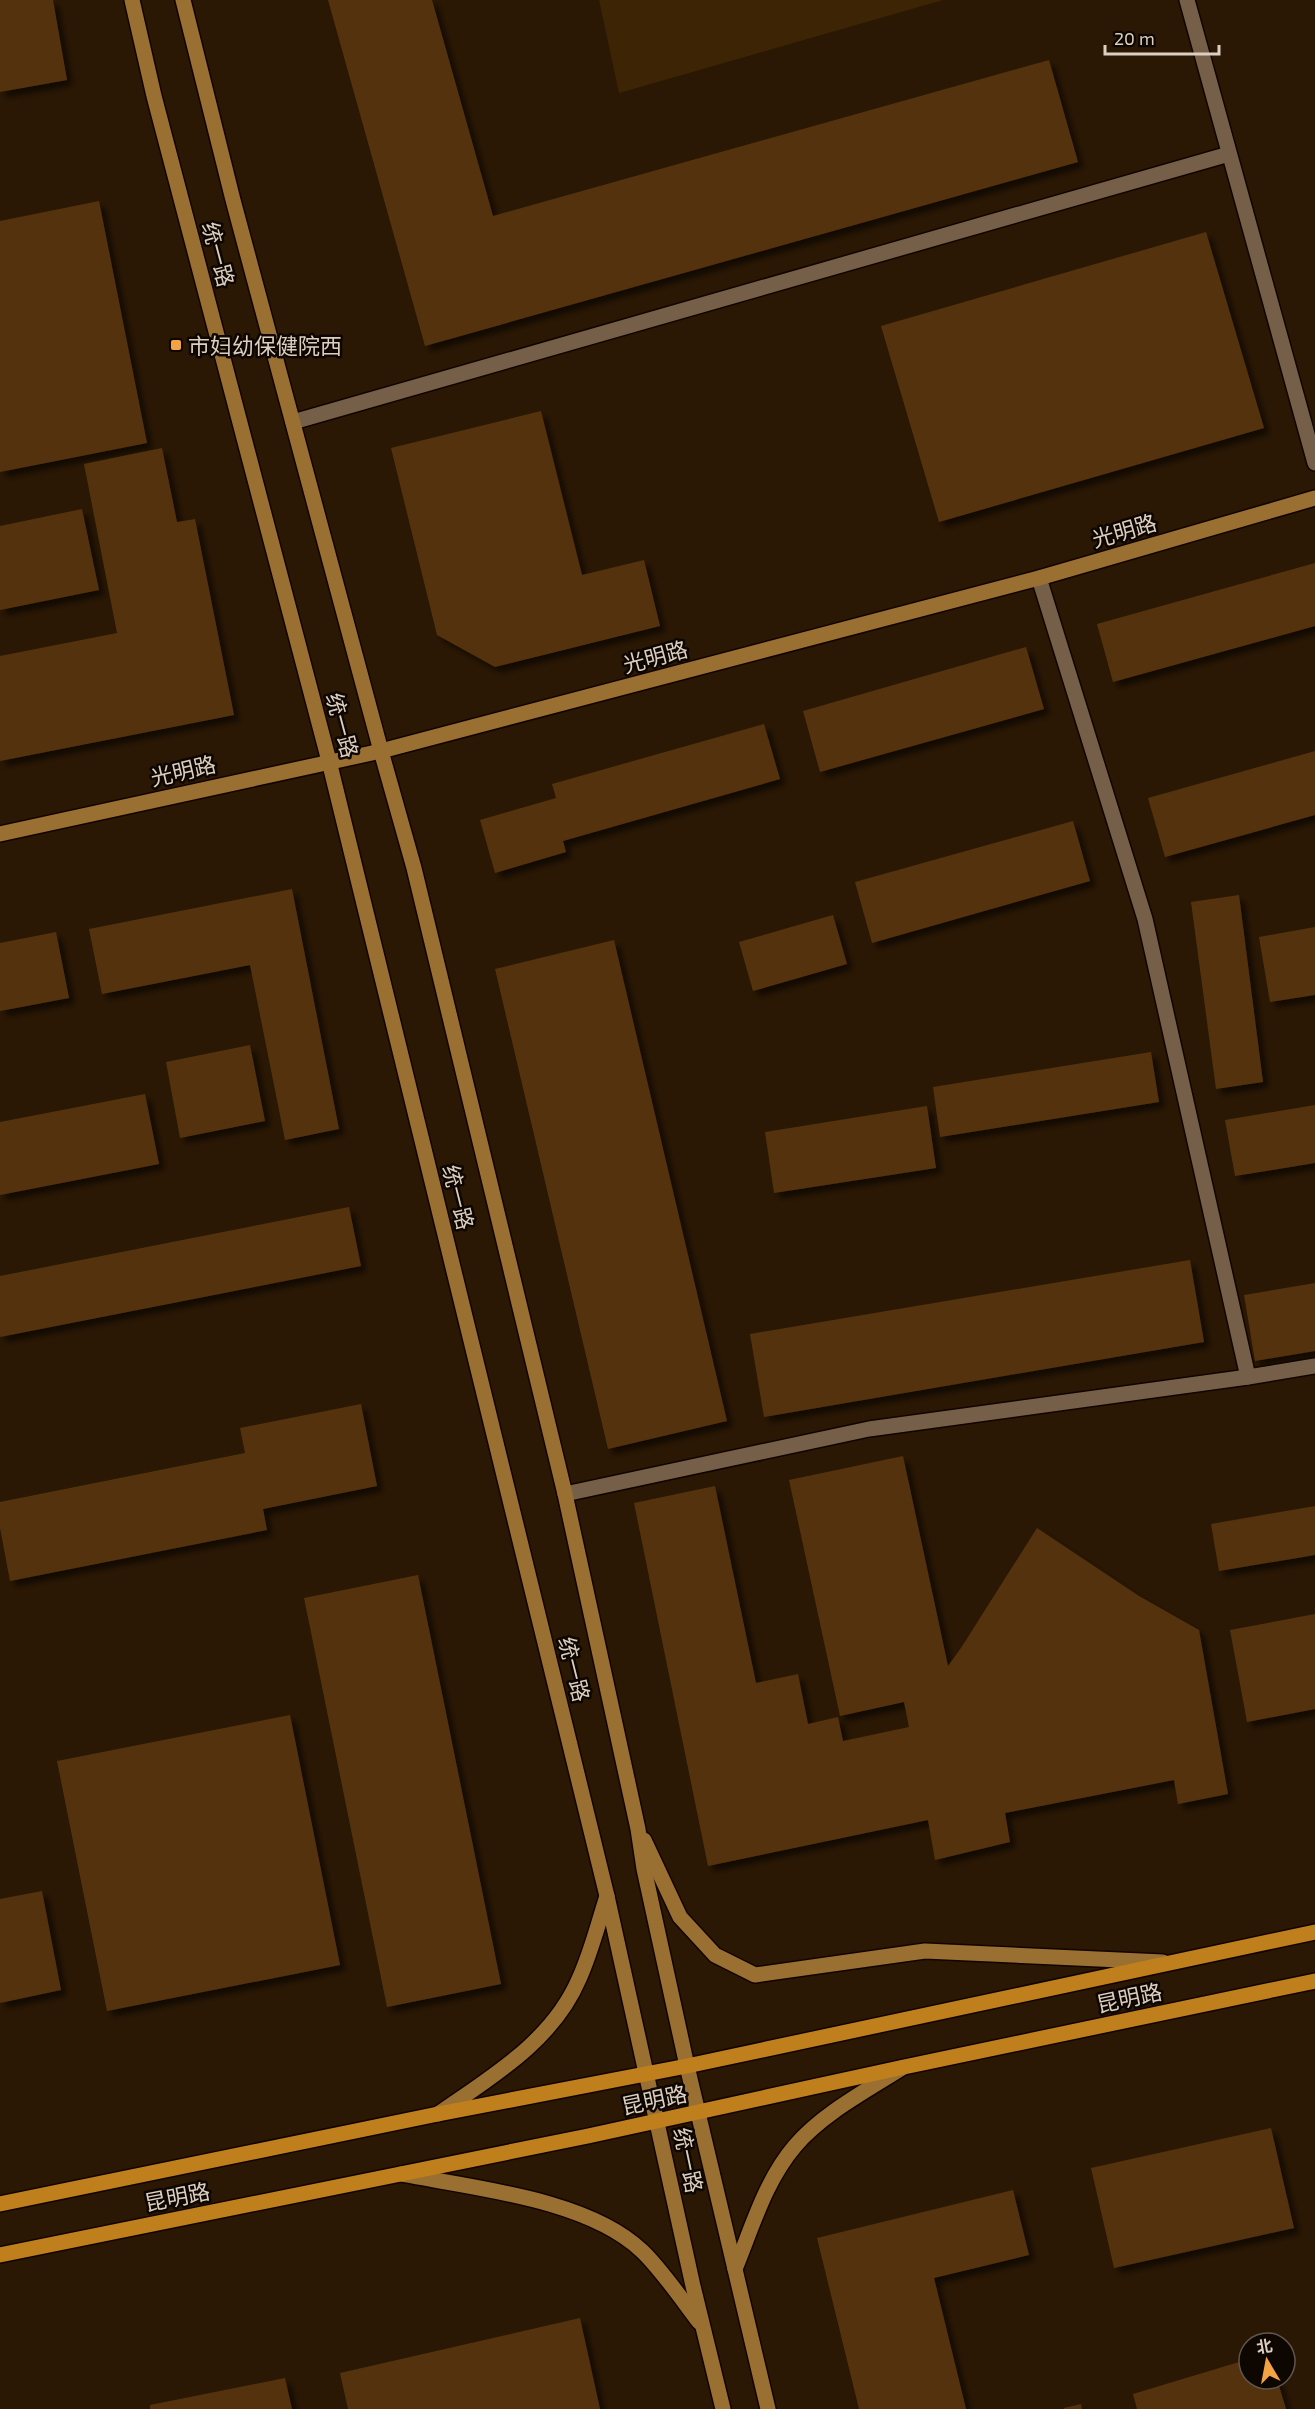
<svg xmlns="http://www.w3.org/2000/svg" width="1315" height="2409" viewBox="0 0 1315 2409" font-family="'Exo 2','Noto Sans SC',sans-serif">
<defs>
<filter id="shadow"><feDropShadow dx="5.5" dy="5.5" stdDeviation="3" flood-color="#0009"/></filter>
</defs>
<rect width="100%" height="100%" fill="#2b1804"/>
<polygon fill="#3d2405" points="599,0 943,0 619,93"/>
<g fill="#53330b" filter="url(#shadow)">
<polygon points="0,0 53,0 67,80 0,92"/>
<polygon points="328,0 432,0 493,216 1049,60 1078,162 425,346"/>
<polygon points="99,201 147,443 0,472 0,221"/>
<polygon points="1206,232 1264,428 939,522 881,326"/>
<polygon points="541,411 582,575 644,560 660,626 495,667 437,635 391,448"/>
<polygon points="162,448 177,522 195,519 234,715 0,761 0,656 117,633 84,464"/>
<polygon points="82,509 99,590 0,610 0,526"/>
<polygon points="1315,563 1315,626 1113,682 1097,624"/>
<polygon points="1026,647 1044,709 820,772 803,711"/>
<polygon points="764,724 780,779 563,841 566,852 495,873 480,820 556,798 552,784"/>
<polygon points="1315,751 1315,815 1165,857 1148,798"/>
<polygon points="1073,821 1090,881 872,943 855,882"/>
<polygon points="292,889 339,1129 285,1140 250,965 102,994 89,929"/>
<polygon points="1239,895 1263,1082 1216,1089 1191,902"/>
<polygon points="833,915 847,964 753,991 739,942"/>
<polygon points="1315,927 1315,995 1270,1002 1259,937"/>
<polygon points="56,932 69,998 0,1011 0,943"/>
<polygon points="614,940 727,1421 608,1449 495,969"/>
<polygon points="250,1045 265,1121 180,1138 166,1062"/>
<polygon points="1151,1052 1159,1102 940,1137 933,1087"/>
<polygon points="145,1094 159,1164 0,1195 0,1122"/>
<polygon points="1315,1105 1315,1163 1235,1176 1225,1120"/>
<polygon points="927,1106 936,1168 774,1193 765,1132"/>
<polygon points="349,1207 361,1266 0,1337 0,1276"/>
<polygon points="1190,1260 1204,1342 764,1417 750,1334"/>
<polygon points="1315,1283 1315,1351 1255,1361 1244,1295"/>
<polygon points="361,1404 377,1486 263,1509 267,1530 10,1581 0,1528 0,1502 245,1453 240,1428"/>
<polygon points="903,1456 948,1666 961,1648 1037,1528 1139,1596 1199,1630 1228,1794 1178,1804 1174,1780 1005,1813 1010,1842 935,1860 928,1820 708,1866 634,1503 715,1486 756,1683 798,1674 808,1724 838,1717 843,1741 909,1727 904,1702 840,1716 789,1480"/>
<polygon points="1315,1506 1315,1555 1219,1571 1211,1524"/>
<polygon points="418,1575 501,1984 387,2007 304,1598"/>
<polygon points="1315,1614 1315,1709 1247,1722 1230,1630"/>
<polygon points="290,1715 340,1965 107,2011 57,1761"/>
<polygon points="42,1891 61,1990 0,2003 0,1899"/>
<polygon points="1271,2128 1294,2228 1114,2268 1091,2168"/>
<polygon points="1013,2190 1029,2255 934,2278 966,2409 859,2409 817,2238"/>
<polygon points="580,2318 600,2409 348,2409 340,2373"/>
<polygon points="1249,2359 1249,2379 1277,2379 1286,2409 1137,2409 1133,2394"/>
<polygon points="285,2378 292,2409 150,2409 150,2405"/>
<polygon points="1081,2404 1082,2409 1064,2409 1064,2408"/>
</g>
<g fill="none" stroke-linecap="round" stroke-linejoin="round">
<defs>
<g id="lane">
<polyline points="1187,0 1315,463"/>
<polyline points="293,422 1229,154"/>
<polyline points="1039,578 1145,919 1248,1377"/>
</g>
<polyline id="street" points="565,1494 869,1429 1248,1377 1315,1366"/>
<g id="secondary">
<polyline points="132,0 154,96 329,761 607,1896 693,2286 723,2409"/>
<polyline points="183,0 233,200 381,751 414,868 565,1494 638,1829 644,1869 687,2066 768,2409"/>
<polyline points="0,834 381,751 1039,578 1315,498"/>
<polyline points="644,1840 680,1917 715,1955 755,1975 925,1951 1163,1962"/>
<path d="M438,2114c53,-37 114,-72 141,-135 12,-26 19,-55 28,-83"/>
<path d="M401,2174c72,14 187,25 241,77 19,18 41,50 57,71"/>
<path d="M735,2269c17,-41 30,-88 60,-123 27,-32 71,-55 107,-78"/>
</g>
<g id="primary">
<polyline points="0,2204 438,2114 687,2066 1315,1932"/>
<polyline points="0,2255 588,2136 904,2067 1315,1981"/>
</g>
</defs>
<use href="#lane" stroke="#120400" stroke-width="18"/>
<use href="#street" stroke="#120400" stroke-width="18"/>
<use href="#secondary" stroke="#120400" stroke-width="18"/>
<use href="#primary" stroke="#120400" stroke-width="18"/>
<use href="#lane" stroke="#755f48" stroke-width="15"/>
<use href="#street" stroke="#755f48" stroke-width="15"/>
<use href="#secondary" stroke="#9a6f32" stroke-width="15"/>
<use href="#primary" stroke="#bf7f1d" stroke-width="15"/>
</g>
<rect fill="#f4a344" stroke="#0d0601" stroke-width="2" x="170" y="339" width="12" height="12" rx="3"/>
<g text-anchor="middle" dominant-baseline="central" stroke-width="5" stroke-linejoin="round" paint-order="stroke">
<g font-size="22" fill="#dccfc2" stroke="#0d0601">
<text transform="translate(219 254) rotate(75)">统一路</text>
<text transform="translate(1124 530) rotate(-16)">光明路</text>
<text transform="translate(655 656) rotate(-15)">光明路</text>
<text transform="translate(343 725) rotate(75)">统一路</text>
<text transform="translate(183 770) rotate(-13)">光明路</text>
<text transform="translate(459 1197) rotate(76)">统一路</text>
<text transform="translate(575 1669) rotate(76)">统一路</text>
<text transform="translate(1129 1997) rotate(-12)">昆明路</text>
<text transform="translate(654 2099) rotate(-12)">昆明路</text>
<text transform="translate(689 2160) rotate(78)">统一路</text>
<text transform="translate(177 2196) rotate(-11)">昆明路</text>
</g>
<g font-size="22" fill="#dccfc2" stroke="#0d0601" text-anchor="start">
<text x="188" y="345">市妇幼保健院西</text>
</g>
</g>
<g transform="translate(1267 2361) rotate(350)"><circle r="28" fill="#0d0601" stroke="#60564e" stroke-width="1.5"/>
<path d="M0-4.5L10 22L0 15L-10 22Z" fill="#f4a344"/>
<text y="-9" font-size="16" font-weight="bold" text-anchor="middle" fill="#dccfc2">北</text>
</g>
<path d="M1105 45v9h114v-9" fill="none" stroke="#dccfc2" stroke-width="3"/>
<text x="1114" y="45" font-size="18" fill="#dccfc2" stroke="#0d0601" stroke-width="4.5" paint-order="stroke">20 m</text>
</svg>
